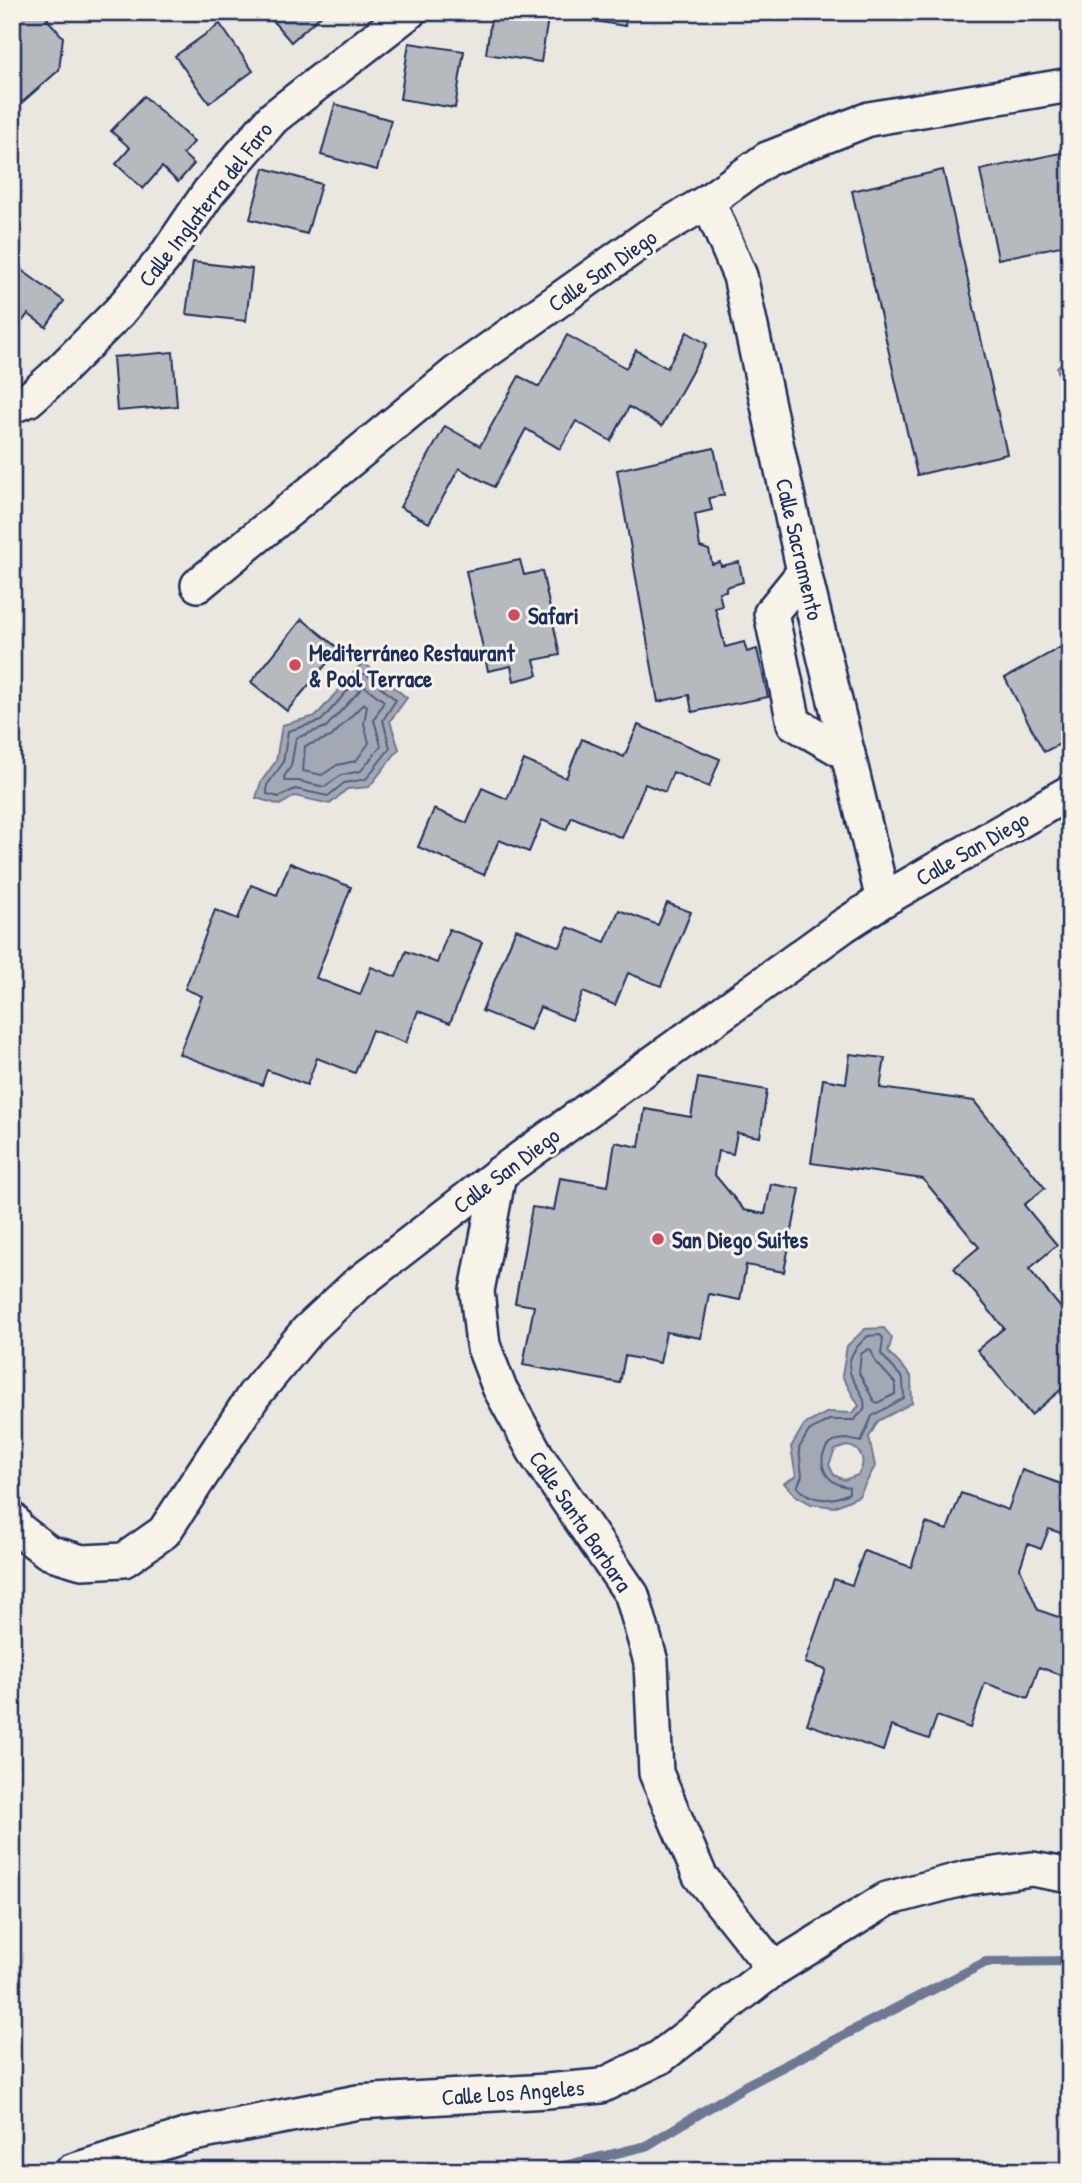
<svg xmlns="http://www.w3.org/2000/svg" width="1082" height="2183" viewBox="0 0 1082 2183" font-family="'Patrick Hand',sans-serif">
<rect width="100%" height="100%" fill="#eae7e0"/>
<filter id="ink" filterUnits="userSpaceOnUse"><feTurbulence type="fractalNoise" baseFrequency=".0143" numOctaves="2"/><feDisplacementMap in="SourceGraphic" scale="14" xChannelSelector="R" yChannelSelector="G"/><feConvolveMatrix kernelMatrix="1 2 1 2 8 2 1 2 1" color-interpolation-filters="sRGB"/></filter>
<g filter="url(#ink)">
<g fill="#a3a8b4" stroke="#6d7892" stroke-width="2" fill-rule="evenodd">
<polygon points="1070,356 1070,422 1057,367"/>
<polygon points="363,662 407,698 390,721 399,749 369,787 347,789 330,804 295,796 280,805 256,798 261,782 276,761 282,725 316,716"/>
<path d="M884,1328l8,10 -4,14 23,24 1,27 -34,18 -9,16 6,29 -16,30 -25,11 -23,-3 -16,-9 -11,-12 12,-7 -5,-29 13,-22 24,-13 24,1 7,-7 -17,-30 5,-30 18,-17zM846,1446c16,1 21,16 12,29l-14,5 -10,-5 -5,-10 6,-15z"/>
</g>
<g fill="none" stroke-linecap="round" stroke-linejoin="round">
<g stroke="#515f80" stroke-width="2">
<polygon points="362,674 366,674 396,700 383,720 390,748 366,779 344,783 328,796 295,789 279,797 267,794 267,785 283,763 288,731 321,721"/>
<polygon points="364,686 384,701 374,720 381,746 361,771 341,775 325,787 298,781 285,781 284,777 291,766 296,738 326,727"/>
<polygon points="364,703 367,706 364,723 369,743 356,761 337,765 322,775 303,771 305,746 331,737"/>
<path d="M868,1336l12,-1 3,3 -2,16 22,25 1,19 -32,18 -11,26c-5,-1 -11,-3 -17,-3 -32,4 -27,45 5,48v6c-18,9 -37,9 -52,-6l5,-11 -3,-28 10,-17 20,-11h25l10,-10c6,-24 -39,-37 4,-74z"/>
<polygon points="868,1349 871,1350 875,1361 895,1383 895,1394 877,1403 874,1401 859,1373 861,1354"/>
</g>
<polyline stroke="#6d7892" stroke-width="10" points="524,2171 555,2168 646,2146 745,2086 986,1962 1070,1961"/>
</g>
<g fill="#b6babf" stroke="#1b2f5e" stroke-width="2">
<polygon points="12,12 54,12 47,19 63,37 59,70 18,106 12,99 12,76 15,74 12,71"/>
<polygon points="265,12 325,12 291,42"/>
<polygon points="492,12 549,12 541,62 486,54"/>
<polygon points="571,12 627,12 625,26 570,17"/>
<polygon points="220,24 253,71 209,103 175,56"/>
<polygon points="409,43 464,51 455,108 400,99"/>
<polygon points="144,96 194,142 183,154 194,164 178,182 162,167 143,189 116,164 130,148 111,131"/>
<polygon points="335,104 391,120 377,170 321,155"/>
<polygon points="1070,151 1070,244 998,259 980,170"/>
<polygon points="264,168 321,184 307,234 250,219"/>
<polygon points="943,170 1007,454 917,475 852,191"/>
<polygon points="193,262 252,269 246,321 186,314"/>
<polygon points="20,269 64,301 46,327 28,314 12,335 12,279"/>
<polygon points="687,332 707,344 662,426 629,407 611,441 576,421 560,449 526,429 494,487 459,468 429,523 400,507 445,426 480,446 519,376 539,387 567,335 626,368 636,350 667,368"/>
<polygon points="173,352 177,406 117,411 113,357"/>
<polygon points="714,448 724,495 709,498 712,510 695,514 700,547 709,550 712,564 720,562 721,566 739,562 743,582 726,587 726,591 719,592 722,606 715,608 725,647 744,642 747,652 757,649 768,697 692,712 689,695 658,702 617,470"/>
<polygon points="520,560 524,575 542,571 560,655 534,660 538,675 514,681 511,666 488,671 466,571"/>
<polygon points="302,619 339,649 287,711 251,682"/>
<polygon points="1070,642 1070,739 1044,752 1005,678"/>
<polygon points="638,725 720,759 709,787 673,772 665,792 645,784 622,838 572,817 566,830 542,820 529,852 499,840 484,875 418,847 434,809 467,823 482,788 507,799 524,760 566,778 582,739 624,757"/>
<polygon points="290,863 351,887 316,978 360,995 371,967 396,977 406,951 437,963 449,929 482,942 450,1023 418,1011 406,1043 372,1030 355,1073 317,1058 307,1085 267,1070 262,1085 179,1054 202,996 185,989 215,910 238,919 251,885 277,895"/>
<polygon points="667,903 691,912 661,986 628,973 615,1005 583,992 572,1020 540,1007 530,1030 482,1011 516,929 560,947 568,927 605,942 619,910 658,925"/>
<polygon points="850,1054 885,1058 880,1088 974,1101 1045,1188 1024,1205 1057,1245 1029,1269 1070,1319 1070,1382 1031,1415 977,1350 1004,1328 954,1268 979,1247 923,1179 811,1163 823,1079 846,1083"/>
<polygon points="698,1078 767,1090 760,1137 737,1133 733,1154 718,1151 714,1174 744,1210 765,1214 771,1184 800,1189 784,1272 746,1265 740,1300 709,1294 701,1338 666,1332 660,1363 625,1356 620,1383 523,1365 534,1306 515,1303 532,1207 554,1210 560,1178 608,1186 615,1142 639,1147 645,1109 691,1117"/>
<polygon points="1022,1470 1070,1487 1070,1536 1049,1529 1041,1549 1028,1544 1020,1568 1038,1610 1070,1621 1070,1678 1039,1667 1028,1698 985,1683 970,1728 937,1716 929,1739 891,1726 883,1751 807,1724 826,1670 805,1663 834,1579 852,1585 864,1551 911,1567 926,1523 947,1530 961,1493 1008,1510"/>
</g>
<g fill="none" stroke-linecap="round" stroke-linejoin="round">
<defs>
<g id="minor">
<polyline points="708,201 740,276 804,572 883,900"/>
<polyline points="12,406 28,400 53,378 119,312 164,258 209,192 273,118 409,12"/>
<polyline points="804,572 771,613 794,723 848,754"/>
<polyline points="198,585 456,373 649,236 708,201 767,159 869,119 1070,85"/>
<polyline points="499,1174 477,1291 483,1345 499,1387 537,1456 632,1595 651,1662 656,1773 700,1876 774,1969"/>
<polyline points="12,1519 18,1529 48,1552 82,1562 124,1560 164,1532 254,1395 307,1331 355,1286 499,1174 843,926 883,900 1070,792"/>
<polyline points="72,2171 188,2135 358,2102 547,2091 601,2086 659,2058 774,1969 887,1899 966,1878 1032,1869 1070,1876"/>
</g>
</defs>
<use href="#minor" stroke="#1b2f5e" stroke-width="38"/>
<use href="#minor" stroke="#f7f3e8" stroke-width="33"/>
</g>
</g>
<g fill="#d1495b" stroke="#f7f3e8" stroke-width="2.5">
<circle cx="514" cy="615" r="7"/>
<circle cx="295" cy="665" r="7"/>
<circle cx="658" cy="1239" r="7"/>
</g>
<g text-anchor="middle" dominant-baseline="central" stroke-width="6" stroke-linejoin="round" paint-order="stroke">
<g font-size="23" fill="#1b2f5e" stroke="#f7f3e8">
<text transform="translate(205 204) rotate(-52)">Calle Inglaterra del Faro</text>
<text transform="translate(602 270) rotate(-35)">Calle San Diego</text>
<text transform="translate(800 549) rotate(77)">Calle Sacramento</text>
<text transform="translate(972 848) rotate(-30)">Calle San Diego</text>
<text transform="translate(506 1170) rotate(-37)">Calle San Diego</text>
<text transform="translate(581 1521) rotate(56)">Calle Santa Barbara</text>
<text transform="translate(513 2092) rotate(-4)">Calle Los Angeles</text>
</g>
<g font-size="23" font-weight="bold" fill="#1b2f5e" stroke="#f7f3e8" text-anchor="start">
<text x="528" y="615">Safari</text>
<text x="309" y="652">Mediterráneo Restaurant<tspan x="309" dy="26">&amp; Pool Terrace</tspan></text>
<text x="672" y="1239">San Diego Suites</text>
</g>
</g>
<rect width="1082" height="2183" fill="none" stroke="#f7f3e8" stroke-width="42"/>
<rect x="21" y="21" width="1040" height="2141" fill="none" stroke="#1b2f5e" stroke-width="2.5" filter="url(#ink)"/>
</svg>
